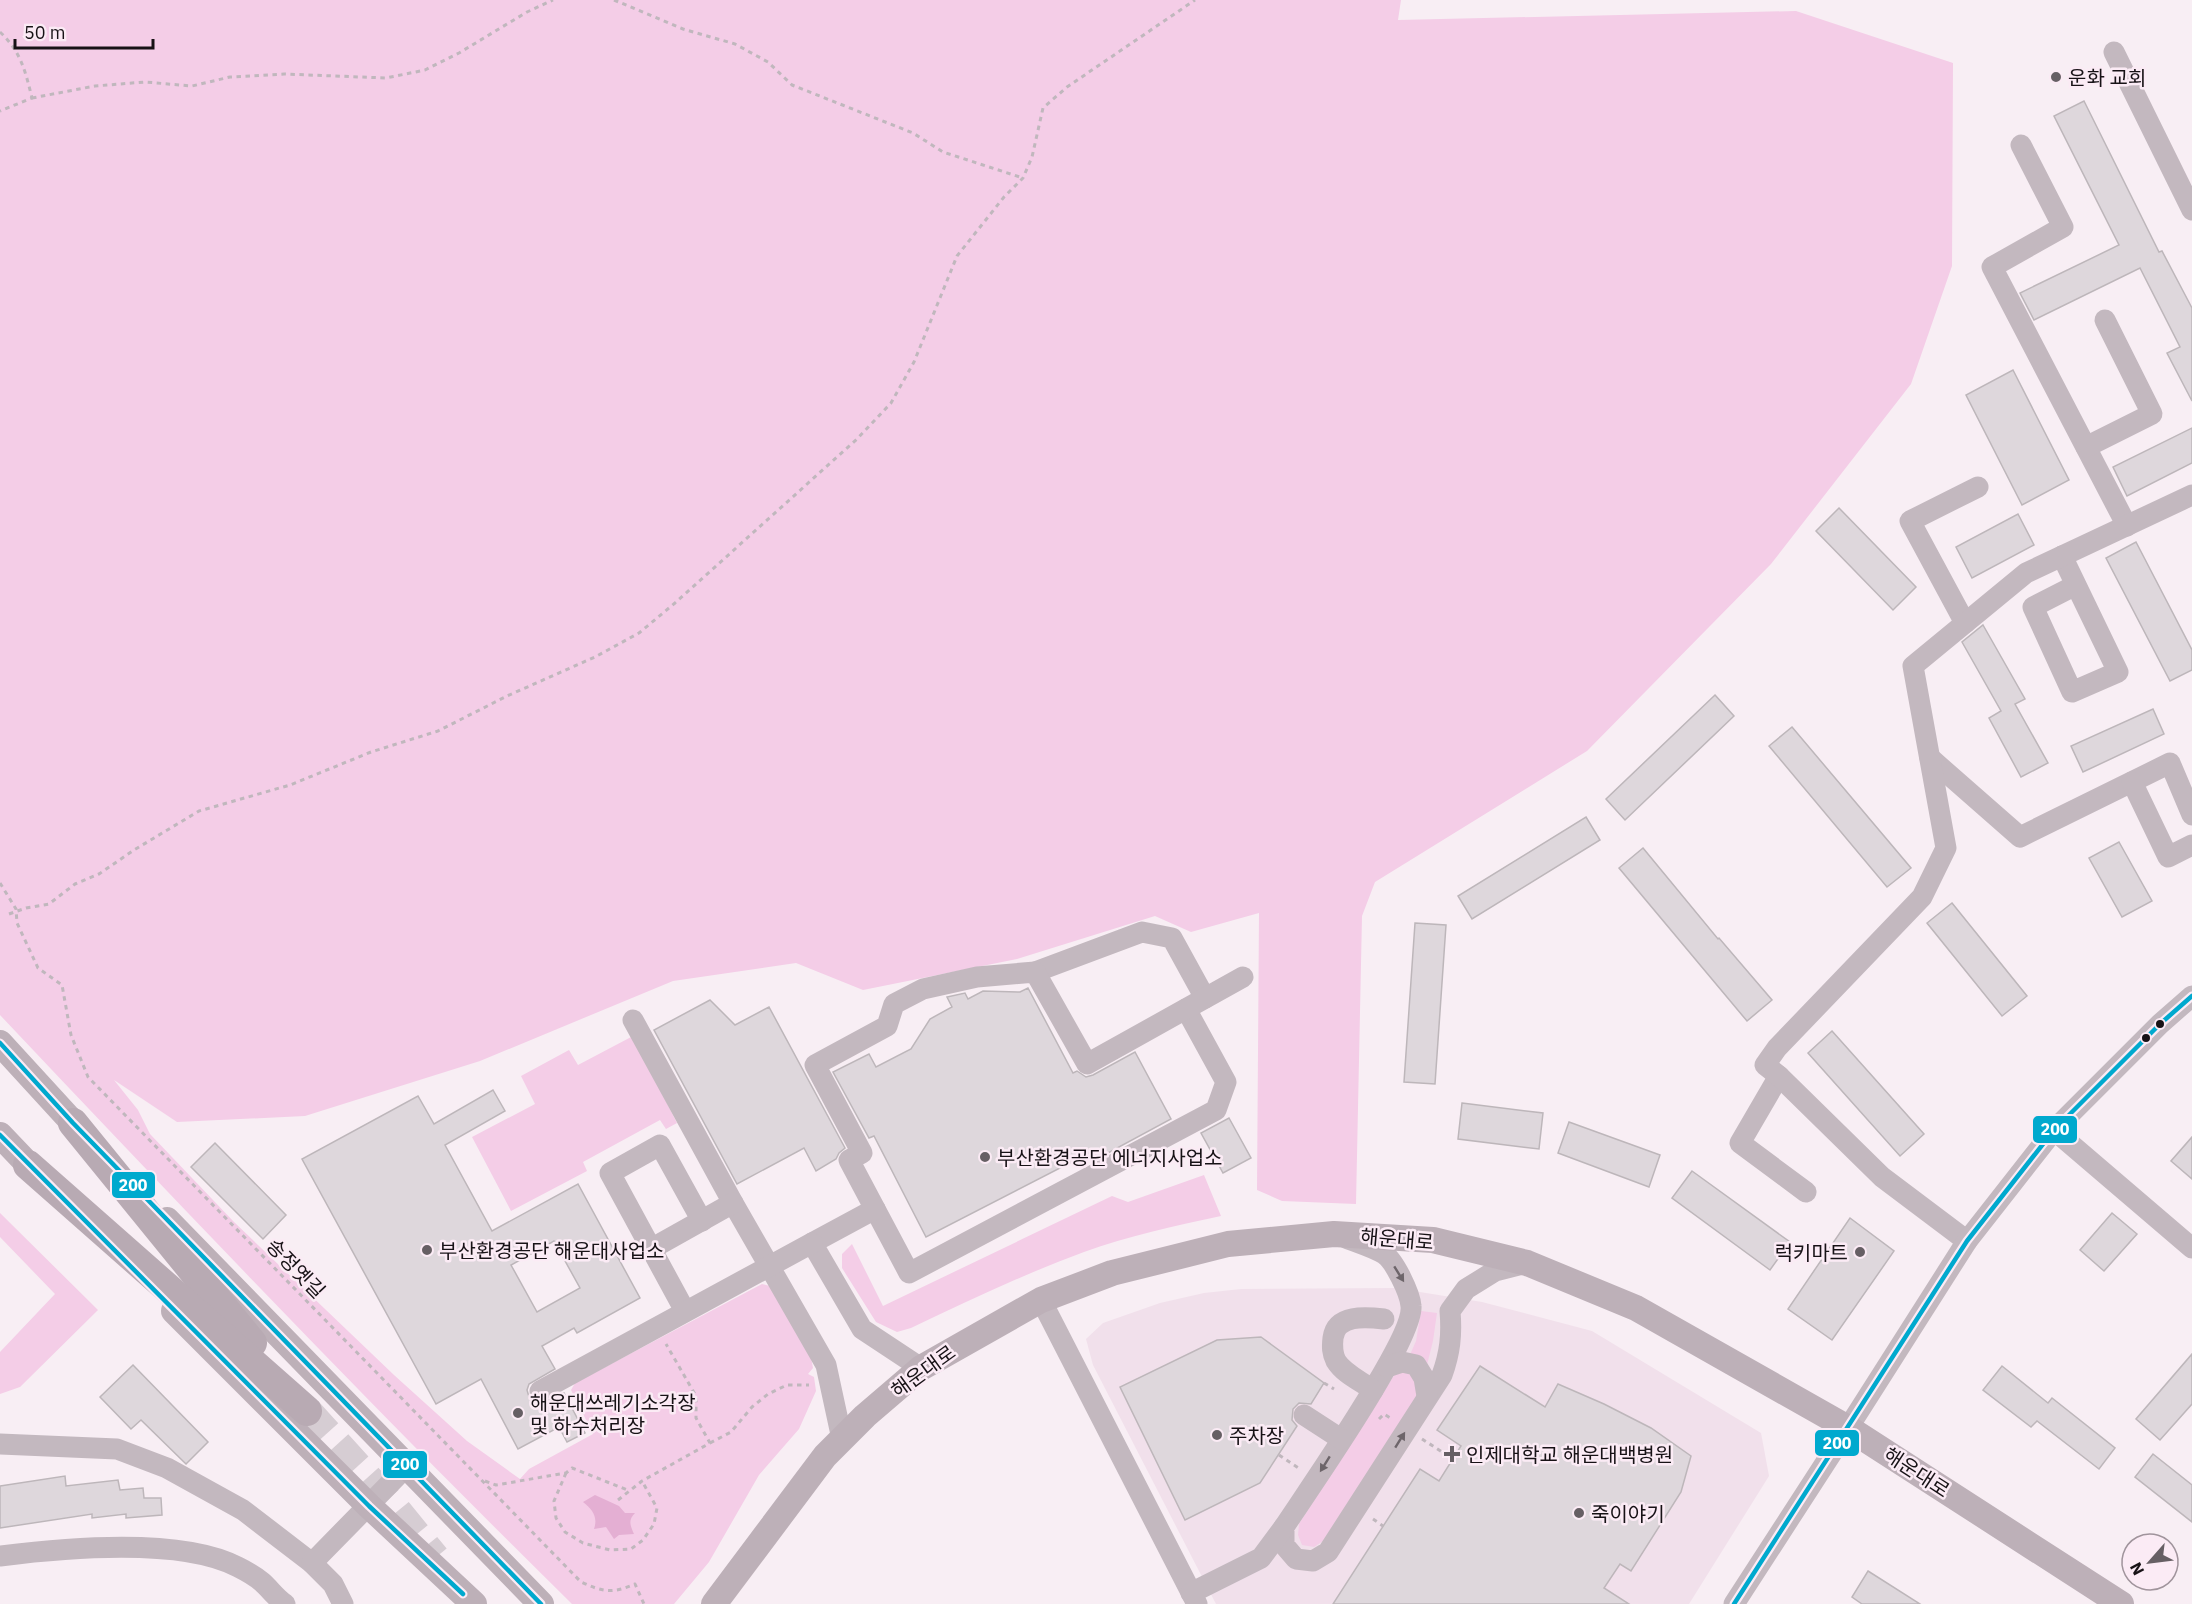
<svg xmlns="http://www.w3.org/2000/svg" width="2192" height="1604" viewBox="0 0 2192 1604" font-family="'IBM Plex Sans','Noto Sans KR',sans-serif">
<rect width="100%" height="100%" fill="#f8eef4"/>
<polygon fill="#f1e0eb" points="1395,1288 1482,1302 1592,1331 1761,1433 1769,1476 1689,1604 1216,1604 1093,1365 1086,1339 1103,1323 1160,1303 1204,1293 1241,1289"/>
<g fill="#f4cde7">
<path d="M0,0h1401l-3,20 398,-9 157,52 -1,203 -41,118 -140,180 -184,187 -212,131 -13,34 -6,288 -74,-3 -25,-11 2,-277 -68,19 -36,-16 -138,43 -154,31 -67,-27 -123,18 -193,80 -175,55 -128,6 -63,-42 24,30 12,24 84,88 160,153 73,66 53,38 9,-10 64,-35 -22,-44 4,-7 187,-99 8,2 41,71 2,11 -5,6 6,3 2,14 -17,38 -40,46 -50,87 -35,42h-102c-195,-192 -384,-390 -572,-589z"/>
<polygon points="633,1036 677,1123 666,1129 660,1120 583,1162 587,1171 511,1211 472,1137 535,1104 521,1076 569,1050 578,1065"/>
<path d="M1204,1175l17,41c-46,10 -93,20 -137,36 -60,22 -116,49 -173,76l-14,4 -21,-10 -34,-54v-14l10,-10 31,62 229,-110 16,6z"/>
<polygon points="0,1213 98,1310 20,1387 0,1394 0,1352 55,1294 0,1237"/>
<polygon points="1421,1311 1437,1313 1433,1341 1426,1369 1409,1357 1416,1341"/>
<polygon points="1405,1371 1414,1373 1421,1390 1323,1541 1314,1547 1302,1545 1298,1535 1299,1524 1395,1374"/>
</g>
<path fill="#e4afd3" d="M595,1495l24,11 6,7h10c-7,7 -5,12 -1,21l-15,1 -5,4 -8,-12 -12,2c4,-12 -1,-19 -11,-27z"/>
<g fill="#ded7dc" stroke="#bdb6ba" stroke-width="1.5" fill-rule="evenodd">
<polygon points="2084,101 2159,252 2162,251 2192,308 2192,401 2167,353 2180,347 2140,268 2034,320 2020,293 2119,245 2054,116"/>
<polygon points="2013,370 2069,480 2022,505 1966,395"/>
<polygon points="2192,428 2192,463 2127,496 2113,467"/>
<polygon points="1839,508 1916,587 1893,610 1816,531"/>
<polygon points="2018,514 2034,545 1972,578 1956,547"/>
<polygon points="2136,542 2192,650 2192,670 2170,681 2106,558"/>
<polygon points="1983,625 2025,699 2015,704 2048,763 2021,777 1989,718 2001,711 1962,642"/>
<polygon points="1715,695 1734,716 1625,820 1606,799"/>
<polygon points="2153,709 2164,734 2083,772 2071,746"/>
<polygon points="1792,727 1911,868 1887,887 1769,746"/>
<polygon points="1586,817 1600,840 1472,919 1458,896"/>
<polygon points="2119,842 2152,901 2122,917 2089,858"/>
<polygon points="1643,848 1718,939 1719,938 1772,1000 1747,1021 1619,868"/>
<polygon points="1952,903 2027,996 2002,1016 1927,923"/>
<polygon points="1415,923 1446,925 1435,1084 1404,1082"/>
<polygon points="1028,988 1073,1073 1077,1071 1086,1077 1093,1075 1135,1052 1171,1119 1095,1160 1091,1152 926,1237 874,1136 869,1138 833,1072 869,1054 876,1067 911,1049 930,1019 952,1007 947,997 965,993 968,999 983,991 1020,992"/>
<polygon points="710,1000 735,1025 769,1007 845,1148 839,1153 836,1159 816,1171 804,1148 737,1184 654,1030"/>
<polygon points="1832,1031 1924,1134 1900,1156 1808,1053"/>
<path d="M493,1090l12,21 -60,34 47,86 86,-47 62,114 -63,35 -3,-5 -32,18 13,23 -26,15 -2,6 2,7 4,5 7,2 24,-11 21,40 -18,9 -8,-15 -41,22 -37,-70 -45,25 -134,-245 116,-63 16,28zM554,1241l26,47 -43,24 -26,-47z"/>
<polygon points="1462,1103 1543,1113 1539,1149 1458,1139"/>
<polygon points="1229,1118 1251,1158 1223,1173 1201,1133"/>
<polygon points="1569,1122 1660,1155 1649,1187 1558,1153"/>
<polygon points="2192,1137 2192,1179 2171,1161"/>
<polygon points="215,1143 286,1215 263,1239 191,1167"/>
<polygon points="1692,1171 1790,1242 1770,1270 1672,1198"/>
<polygon points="2112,1213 2137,1234 2104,1271 2080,1250"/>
<polygon points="1850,1218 1894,1251 1832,1340 1788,1309"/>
<polygon points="1261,1337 1324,1383 1311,1404 1299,1403 1293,1409 1292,1420 1297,1426 1260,1483 1185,1520 1120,1387 1217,1340"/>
<polygon points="2192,1354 2192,1404 2160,1440 2136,1419"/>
<polygon points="133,1365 208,1442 186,1464 141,1420 131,1429 100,1397"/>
<polygon points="1480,1366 1545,1407 1558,1384 1604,1404 1651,1428 1691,1456 1681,1492 1631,1571 1620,1564 1604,1588 1629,1604 1333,1604 1420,1469 1439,1481 1461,1446 1437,1430"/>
<polygon points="2002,1366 2048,1403 2052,1398 2115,1448 2099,1469 2037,1421 2031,1427 1983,1390"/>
<polygon points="2153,1454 2192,1485 2192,1522 2135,1477"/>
<polygon points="65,1476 66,1486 118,1480 120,1490 143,1488 144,1498 161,1498 162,1515 126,1518 126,1514 92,1518 92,1514 0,1528 0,1486"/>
<polygon points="1868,1571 1920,1604 1862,1604 1852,1597"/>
</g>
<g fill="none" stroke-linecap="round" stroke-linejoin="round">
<polyline stroke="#d6cdd3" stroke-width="30" stroke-dasharray="30 15" stroke-linecap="butt" points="307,1411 391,1504 435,1558"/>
<g stroke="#c0b7bd" stroke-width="3" stroke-dasharray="4.5 4.5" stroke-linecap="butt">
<polyline points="614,0 683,29 735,44 768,62 792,85 913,133 943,152 1023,178"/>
<path d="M0,32c21,20 25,38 32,66l-32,13"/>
<polyline points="32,98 95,86 145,82 192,86 230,77 284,74 386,78 425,70 459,53 527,12 553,0"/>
<path d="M0,883l16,26 1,14 21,45 24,17 9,50 17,42 493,505c22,10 31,12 54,2l9,20"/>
<polyline points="9,914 26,908 49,904 75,884 99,874 134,850 199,811 290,785 371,752 438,731 507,696 595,657 639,633 675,603 857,439 891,403 914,362 957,256 1004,197 1023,178 1032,157 1043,108 1067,87 1195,0"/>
<polyline points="1324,1383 1334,1389"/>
<polyline points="1379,1419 1384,1414 1392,1419"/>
<polyline points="1422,1439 1453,1459"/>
<polyline points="710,1443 731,1432 752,1407 768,1394 787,1385 809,1385"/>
<polyline points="1279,1455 1300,1469"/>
<polyline points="566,1473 554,1501 556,1518 565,1532 583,1543 610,1550 631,1549 643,1540 654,1524 657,1508 642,1481"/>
<polyline points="485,1481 496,1485 566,1473 572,1468 630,1491"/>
<polyline points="618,1500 642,1481 710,1443 696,1418 696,1396 666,1344"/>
<polyline points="1373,1519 1383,1526"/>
</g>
<g stroke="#c3b8bf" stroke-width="21">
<polyline points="2114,52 2192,210"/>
<polyline points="2021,145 2063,227 1992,267 2127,526"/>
<polyline points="2086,447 2152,414 2105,320"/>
<polyline points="2062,556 2118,672 2072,692 2033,607 2076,585"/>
<polyline points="1965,623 1910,521 1978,487"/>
<polyline points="1930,758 2020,837 2170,763 2192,815"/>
<polyline points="2132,782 2168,857 2192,845"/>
<polyline points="1035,972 1142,932 1172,938 1205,998"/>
<polyline points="633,1020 733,1203 826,1365 842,1439"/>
<polyline points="1779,1076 1740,1143 1806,1192"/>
<polyline points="2054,1130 2192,1248"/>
<polyline points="875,1209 909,1273 1216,1110 1226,1082 1186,1009"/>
<path d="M1346,1238c12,5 27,9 38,16 10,6 26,39 27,52 4,32 -104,186 -127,221v18l12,14 17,2 15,-9 114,-177c8,-22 10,-40 8,-64l16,-22 29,-18 32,-8"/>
<polyline points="1967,1241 1882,1177 1779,1076 1765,1065 1777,1048 1922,897 1946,848 1913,666 2026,573 2192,495"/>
<polyline points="651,1249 733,1203"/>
<polyline points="1041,1300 1197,1604"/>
<polyline points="685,1311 610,1173 660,1145 702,1221"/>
<polyline points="1387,1367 1402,1362 1416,1365 1424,1378 1427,1396"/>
<polyline points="921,1368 862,1329 812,1243 875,1209 849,1160 862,1153 815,1065 887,1026 894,1004 923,989 977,977 1035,972 1087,1064 1243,977"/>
<path d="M1373,1390c-12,-9 -29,-16 -37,-29 -4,-8 -4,-14 -3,-23 3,-24 33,-21 51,-19"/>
<polyline points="540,1391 812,1243"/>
<polyline points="1304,1415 1341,1439"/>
<polyline points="0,1444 117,1449 167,1468 243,1510 312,1563 333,1584 343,1604"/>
<path d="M0,1556c63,-8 181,-19 238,11 8,4 17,9 24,15 8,7 14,16 23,22"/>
<polyline points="312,1563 407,1466"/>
<polyline points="1191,1593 1261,1558 1284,1527"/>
<polyline points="1734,1604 1848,1428 1967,1241 2054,1130 2160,1024 2192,996"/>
</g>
<g stroke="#bdb0b8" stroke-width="26">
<polyline points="0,1043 87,1138"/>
<polyline points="0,1135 42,1179"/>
<polyline points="167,1220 541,1604"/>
<polyline points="174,1311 369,1506 474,1604"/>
<polyline points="714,1604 825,1456 865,1416 921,1368 1041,1300 1112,1273 1228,1244 1334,1234 1433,1240 1527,1263 1636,1308 1848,1428 2121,1604"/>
</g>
<g stroke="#b8aab3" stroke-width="30">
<polyline points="73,1123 252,1343"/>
<polyline points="28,1165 307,1411"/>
</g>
<defs>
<g id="bus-1">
<polyline points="0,1043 73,1123 541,1604"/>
<polyline points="0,1135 369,1506 463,1594"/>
<polyline points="1734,1604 1967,1241 2054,1130 2160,1024 2192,996"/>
</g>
</defs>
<use href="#bus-1" stroke="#fbebf5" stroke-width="9"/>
<use href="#bus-1" stroke="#00a9ce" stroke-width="4.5"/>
</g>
<defs><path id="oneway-solid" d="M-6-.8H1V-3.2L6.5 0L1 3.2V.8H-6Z" transform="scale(1.5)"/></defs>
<g fill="#6d656a">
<use href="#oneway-solid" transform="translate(1399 1274) rotate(58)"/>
<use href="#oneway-solid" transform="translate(1400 1440) rotate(-58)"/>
<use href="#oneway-solid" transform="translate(1325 1464) rotate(122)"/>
</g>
<g fill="#665f64" stroke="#fbebf5" stroke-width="2">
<circle cx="2056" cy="77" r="6"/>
<circle cx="985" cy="1157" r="6"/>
<circle cx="427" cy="1250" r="6"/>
<circle cx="1860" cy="1252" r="6"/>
<circle cx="518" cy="1413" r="6"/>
<circle cx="1217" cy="1435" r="6"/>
<path d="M1449 1445h6v6h6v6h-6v6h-6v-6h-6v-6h6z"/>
<circle cx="1579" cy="1513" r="6"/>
</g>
<g fill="#171216" stroke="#fbebf5" stroke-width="2">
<circle cx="2160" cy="1024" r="5"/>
<circle cx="2146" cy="1038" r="5"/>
</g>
<g text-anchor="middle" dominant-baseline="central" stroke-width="5" stroke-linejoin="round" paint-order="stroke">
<g font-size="20" fill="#171216" stroke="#fbebf5" text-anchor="start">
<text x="2068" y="77">운화 교회</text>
<text x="997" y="1157">부산환경공단 에너지사업소</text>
<text x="439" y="1250">부산환경공단 해운대사업소</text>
<text x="1848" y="1252" text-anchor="end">럭키마트</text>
<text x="530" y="1402">해운대쓰레기소각장<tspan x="530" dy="23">및 하수처리장</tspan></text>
<text x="1229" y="1435">주차장</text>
<text x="1466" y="1454">인제대학교 해운대백병원</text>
<text x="1591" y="1513">죽이야기</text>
</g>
<g font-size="20" fill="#171216" stroke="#fbebf5">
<text transform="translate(1397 1239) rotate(5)">해운대로</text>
<text transform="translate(296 1268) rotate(46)">송정옛길</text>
<text transform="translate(923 1371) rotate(-36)">해운대로</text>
<text transform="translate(1917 1472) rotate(33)">해운대로</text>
</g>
</g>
<g stroke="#fbebf5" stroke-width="2">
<rect x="2032" y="1115" width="46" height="29" rx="6" fill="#00a9ce"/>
<rect x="111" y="1171" width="45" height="28" rx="6" fill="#00a9ce"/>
<rect x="1814" y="1429" width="46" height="28" rx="6" fill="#00a9ce"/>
<rect x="382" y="1450" width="46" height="29" rx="6" fill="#00a9ce"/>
</g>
<g font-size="16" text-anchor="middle" font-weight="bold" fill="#fff">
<text x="2055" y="1135">200</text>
<text x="133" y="1191">200</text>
<text x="1837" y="1449">200</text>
<text x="405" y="1470">200</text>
</g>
<g transform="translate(2150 1562) rotate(242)"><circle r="28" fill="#fbebf5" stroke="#a0949c" stroke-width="1.5"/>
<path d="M0-4.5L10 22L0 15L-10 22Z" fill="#665f64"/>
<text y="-9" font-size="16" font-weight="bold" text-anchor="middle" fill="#171216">N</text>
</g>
<path d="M15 39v9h138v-9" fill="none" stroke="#171216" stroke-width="3"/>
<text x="24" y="39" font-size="18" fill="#171216" stroke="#fbebf5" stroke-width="4.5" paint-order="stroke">50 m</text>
</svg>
